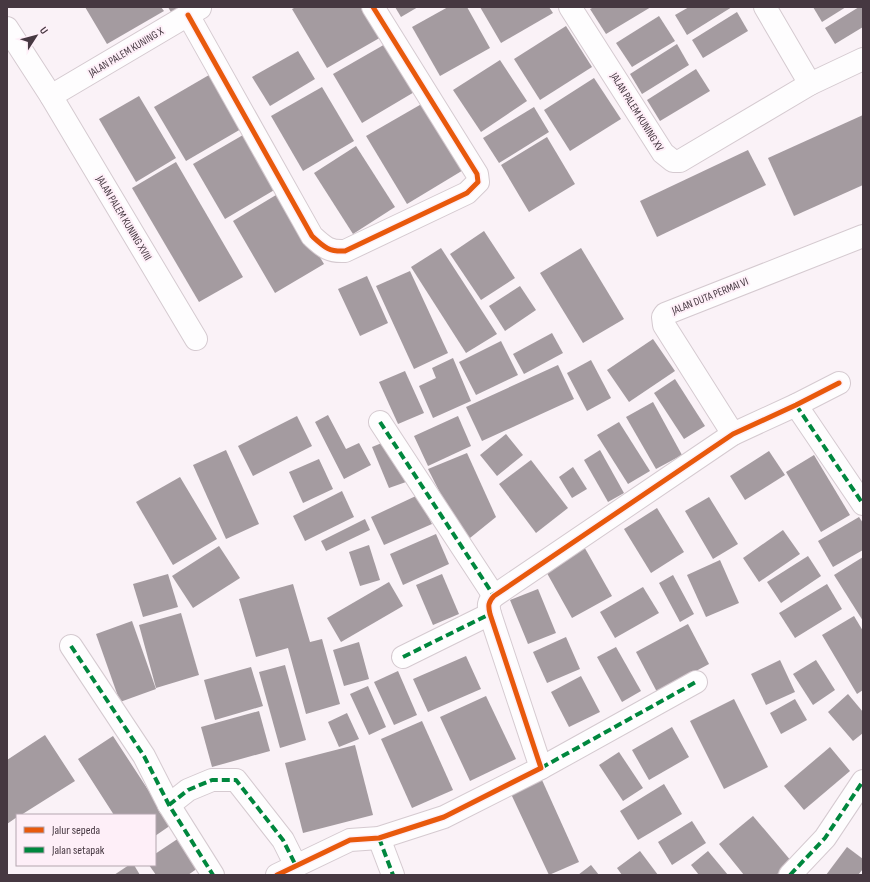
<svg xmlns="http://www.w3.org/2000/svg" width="870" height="882" viewBox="0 0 870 882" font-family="'Sofia Sans Condensed',sans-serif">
<rect width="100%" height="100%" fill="#faf2f7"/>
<g fill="#a49ba0">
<polygon points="85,7 161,7 164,11 107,44"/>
<polygon points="168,7 183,7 172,14"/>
<polygon points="296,7 366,7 383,36 327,68 292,9"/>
<polygon points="395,7 418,7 401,17"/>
<polygon points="448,7 467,7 490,48 440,76 412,27"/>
<polygon points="480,7 549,7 553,13 501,43"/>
<polygon points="594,7 651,7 606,34 590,9"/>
<polygon points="689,7 732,7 687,35 675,15"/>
<polygon points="813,7 846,7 822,22"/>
<polygon points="859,7 863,7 863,27 835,44 825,28"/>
<polygon points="737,12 748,31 703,58 692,40"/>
<polygon points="659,16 675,41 632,67 616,43"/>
<polygon points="566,26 592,67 540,100 514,59"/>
<polygon points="387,43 416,91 362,123 333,74"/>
<polygon points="677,44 689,65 642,94 630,74"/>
<polygon points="298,51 315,79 270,106 252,77"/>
<polygon points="500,60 527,101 481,132 453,90"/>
<polygon points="696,69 710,91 660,121 647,100"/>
<polygon points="209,75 241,129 186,161 154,107"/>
<polygon points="594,78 621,119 570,151 544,110"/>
<polygon points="322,87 354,141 303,171 271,116"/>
<polygon points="139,96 176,158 136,182 99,119"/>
<polygon points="425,102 465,169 407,204 366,136"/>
<polygon points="534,107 549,132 499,163 483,138"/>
<polygon points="863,115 863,185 794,216 768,158"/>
<polygon points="243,135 276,189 225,219 193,164"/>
<polygon points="547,137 575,184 529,212 501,165"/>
<polygon points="356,146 395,207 353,234 314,173"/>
<polygon points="748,150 766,185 657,237 640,201"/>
<polygon points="176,162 243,277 199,302 132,188"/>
<polygon points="281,192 324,264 275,293 233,221"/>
<polygon points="484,231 515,278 481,300 450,254"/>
<polygon points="441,248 497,334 466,353 411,267"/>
<polygon points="581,248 624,319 583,343 540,273"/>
<polygon points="410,271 448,353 414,369 376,286"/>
<polygon points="367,276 388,323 360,336 338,289"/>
<polygon points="520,286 536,310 505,331 489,306"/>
<polygon points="552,333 563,353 524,374 513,354"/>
<polygon points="653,339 675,371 629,402 607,370"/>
<polygon points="501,341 518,375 476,395 459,362"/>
<polygon points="453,358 471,401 433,418 419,386 436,378 432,368"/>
<polygon points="591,360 611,398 587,411 567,373"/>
<polygon points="558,365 574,399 482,441 466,407"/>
<polygon points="405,371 424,413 398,424 379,382"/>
<polygon points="675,379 705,426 684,439 654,393"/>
<polygon points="653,402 682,455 656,469 626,417"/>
<polygon points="328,415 346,449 359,443 371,465 344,479 315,422"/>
<polygon points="297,416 312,446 253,476 238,446"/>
<polygon points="458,416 471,446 428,466 414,436"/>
<polygon points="619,422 650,471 628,484 597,435"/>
<polygon points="506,434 523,455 497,476 480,455"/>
<polygon points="389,440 406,482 389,488 372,447"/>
<polygon points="226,450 259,524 226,539 193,465"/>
<polygon points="600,450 624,493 608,502 584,460"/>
<polygon points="769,451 785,475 745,500 730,476"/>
<polygon points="467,453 496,517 465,542 428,469"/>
<polygon points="814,455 850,515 821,532 786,472"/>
<polygon points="319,459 333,489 303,503 289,472"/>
<polygon points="531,460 568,508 536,533 499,484"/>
<polygon points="573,467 587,489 572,498 559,477"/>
<polygon points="180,477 217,539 173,565 136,502"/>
<polygon points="342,491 354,517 305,541 293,516"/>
<polygon points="418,495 432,524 384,545 371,517"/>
<polygon points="709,497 738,544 713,559 685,511"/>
<polygon points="657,508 684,552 651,573 624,529"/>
<polygon points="859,517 863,523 863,550 833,567 818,541"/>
<polygon points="365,519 370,530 326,551 321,541"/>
<polygon points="783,530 800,554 759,582 743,558"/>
<polygon points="436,534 449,564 403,585 390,554"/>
<polygon points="582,543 612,596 572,618 543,566"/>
<polygon points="369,545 380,580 360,586 349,552"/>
<polygon points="219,546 240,578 193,608 172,576"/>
<polygon points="808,556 821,576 781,603 767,582"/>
<polygon points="863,557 863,621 834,575"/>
<polygon points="720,560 739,603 706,617 687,575"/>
<polygon points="168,574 178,607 143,617 133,584"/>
<polygon points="442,574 459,614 433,625 416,585"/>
<polygon points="673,575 694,614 680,622 659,583"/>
<polygon points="389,582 403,606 341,642 327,618"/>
<polygon points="293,584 310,642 322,639 340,704 306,714 288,648 256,657 239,599"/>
<polygon points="827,584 842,609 795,638 779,613"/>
<polygon points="643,587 659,613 615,638 600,612"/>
<polygon points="538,589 556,633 528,644 510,600"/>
<polygon points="181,613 199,675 156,688 139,625"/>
<polygon points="854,616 863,631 863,690 857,694 822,635"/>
<polygon points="132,621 156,689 120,702 96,634"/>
<polygon points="688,624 709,664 657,692 636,652"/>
<polygon points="566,637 580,669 547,683 533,652"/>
<polygon points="359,642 369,679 344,686 333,650"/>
<polygon points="616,647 641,691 622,702 597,657"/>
<polygon points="466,656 481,689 428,712 413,679"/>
<polygon points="780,660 795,692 766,705 751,674"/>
<polygon points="816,660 835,690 813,705 793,674"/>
<polygon points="285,665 306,740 280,748 259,672"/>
<polygon points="251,667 263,706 215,720 204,680"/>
<polygon points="398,671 417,715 394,725 374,682"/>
<polygon points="581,676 600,712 569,727 551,692"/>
<polygon points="368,686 386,727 369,735 350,694"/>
<polygon points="848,694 863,712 863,733 853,741 828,712"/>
<polygon points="486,696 516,759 470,781 440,717"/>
<polygon points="734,699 768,767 724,789 690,721"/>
<polygon points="795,699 807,720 781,734 770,713"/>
<polygon points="259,711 270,751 212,767 201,727"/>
<polygon points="347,713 359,739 339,747 328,722"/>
<polygon points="422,721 453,790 412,808 381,739"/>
<polygon points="672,727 689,757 649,780 632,750"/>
<polygon points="45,735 75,781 21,815 17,815 17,817 7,824 7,760"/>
<polygon points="113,736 171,825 155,836 155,815 114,815 78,759"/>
<polygon points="355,745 373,815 303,833 285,763"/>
<polygon points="830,747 850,771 804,810 784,786"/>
<polygon points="619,752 643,788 623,801 599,765"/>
<polygon points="542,780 579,862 549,875 511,794"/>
<polygon points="664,784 682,814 638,840 620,811"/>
<polygon points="753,816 792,862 776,875 744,875 719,844"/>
<polygon points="692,821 706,843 672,865 658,842"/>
<polygon points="179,838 198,868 188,875 156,875 149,865 155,865 155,854"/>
<polygon points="847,847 863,859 863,869 858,875 826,875"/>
<polygon points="640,851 658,875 622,875 617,868"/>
<polygon points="708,851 728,875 699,875 691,865"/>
<polygon points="129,865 134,865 140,875 114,875"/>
<polygon points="591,865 599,875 578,875"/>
</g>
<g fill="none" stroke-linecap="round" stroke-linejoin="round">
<defs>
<g id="minor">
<polyline points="570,7 663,153 673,161 680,161 810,84 863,59"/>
<polyline points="765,7 810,84"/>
<path d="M188,15l124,221c12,11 17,16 33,15l122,-58 11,-11 -1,-8 -104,-167"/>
<polyline points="7,28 51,96 196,339"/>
<polyline points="51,96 200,8"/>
<polyline points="796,405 863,504"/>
<polyline points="380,422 494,596"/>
<polyline points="733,434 664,325 663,317 665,314 863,236"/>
<polyline points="71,646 144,756 169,805 213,875"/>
<polyline points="403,657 490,614"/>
<polyline points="541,768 696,682"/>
<polyline points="169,805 188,790 212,780 236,780 283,840 296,866"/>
<polyline points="379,838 393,875"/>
<path d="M277,875l73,-35 29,-2 65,-21 97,-49 -51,-154c-2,-8 -2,-12 4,-18l239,-162 63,-29 43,-22"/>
<polyline points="790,875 825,838 863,781"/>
</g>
</defs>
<use href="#minor" stroke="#d5cad0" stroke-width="24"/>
<use href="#minor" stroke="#fefdfe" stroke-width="22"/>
<g stroke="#00873e" stroke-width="4" stroke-dasharray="8 4" stroke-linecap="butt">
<polyline points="796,405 863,504"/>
<polyline points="380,422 494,596"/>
<polyline points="71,646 144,756 169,805 213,875"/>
<polyline points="403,657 490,614"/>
<polyline points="541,768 696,682"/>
<polyline points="169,805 188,790 212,780 236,780 283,840 296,866"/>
<polyline points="379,838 393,875"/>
<polyline points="790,875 825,838 863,781"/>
</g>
<defs>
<g id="cycleway">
<path d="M188,15l124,221c12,11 17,16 33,15l122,-58 11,-11 -1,-8 -104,-167"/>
<path d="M277,875l73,-35 29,-2 65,-21 97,-49 -51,-154c-2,-8 -2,-12 4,-18l239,-162 63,-29 43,-22"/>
</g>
</defs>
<use href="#cycleway" stroke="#feeff8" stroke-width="8"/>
<use href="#cycleway" stroke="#e8590c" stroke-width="5"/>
</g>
<g text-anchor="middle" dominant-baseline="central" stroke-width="4" stroke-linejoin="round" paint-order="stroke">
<g font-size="11" fill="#463841" stroke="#feeff8">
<text transform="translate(126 52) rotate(-31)">JALAN PALEM KUNING X</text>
<text transform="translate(637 112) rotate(58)">JALAN PALEM KUNING XV</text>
<text transform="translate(124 218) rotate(59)">JALAN PALEM KUNING XVIII</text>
<text transform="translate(710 296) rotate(-22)">JALAN DUTA PERMAI VI</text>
</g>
</g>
<rect width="870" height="882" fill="none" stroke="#463841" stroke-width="16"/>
<rect x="16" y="814" width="140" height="52" fill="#feeff8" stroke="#b4a6af"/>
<rect x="24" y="827" width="20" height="6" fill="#e8590c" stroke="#b4a6af"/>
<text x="52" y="834" font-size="12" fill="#463841">Jalur sepeda</text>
<rect x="24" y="847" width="20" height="6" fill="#00873e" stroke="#b4a6af"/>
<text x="52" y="854" font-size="12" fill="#463841">Jalan setapak</text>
<g transform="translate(36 36) rotate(54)" stroke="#feeff8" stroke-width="3" paint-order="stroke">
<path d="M0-3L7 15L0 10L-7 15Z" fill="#463841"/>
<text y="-6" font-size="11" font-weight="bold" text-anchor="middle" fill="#463841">U</text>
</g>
</svg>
